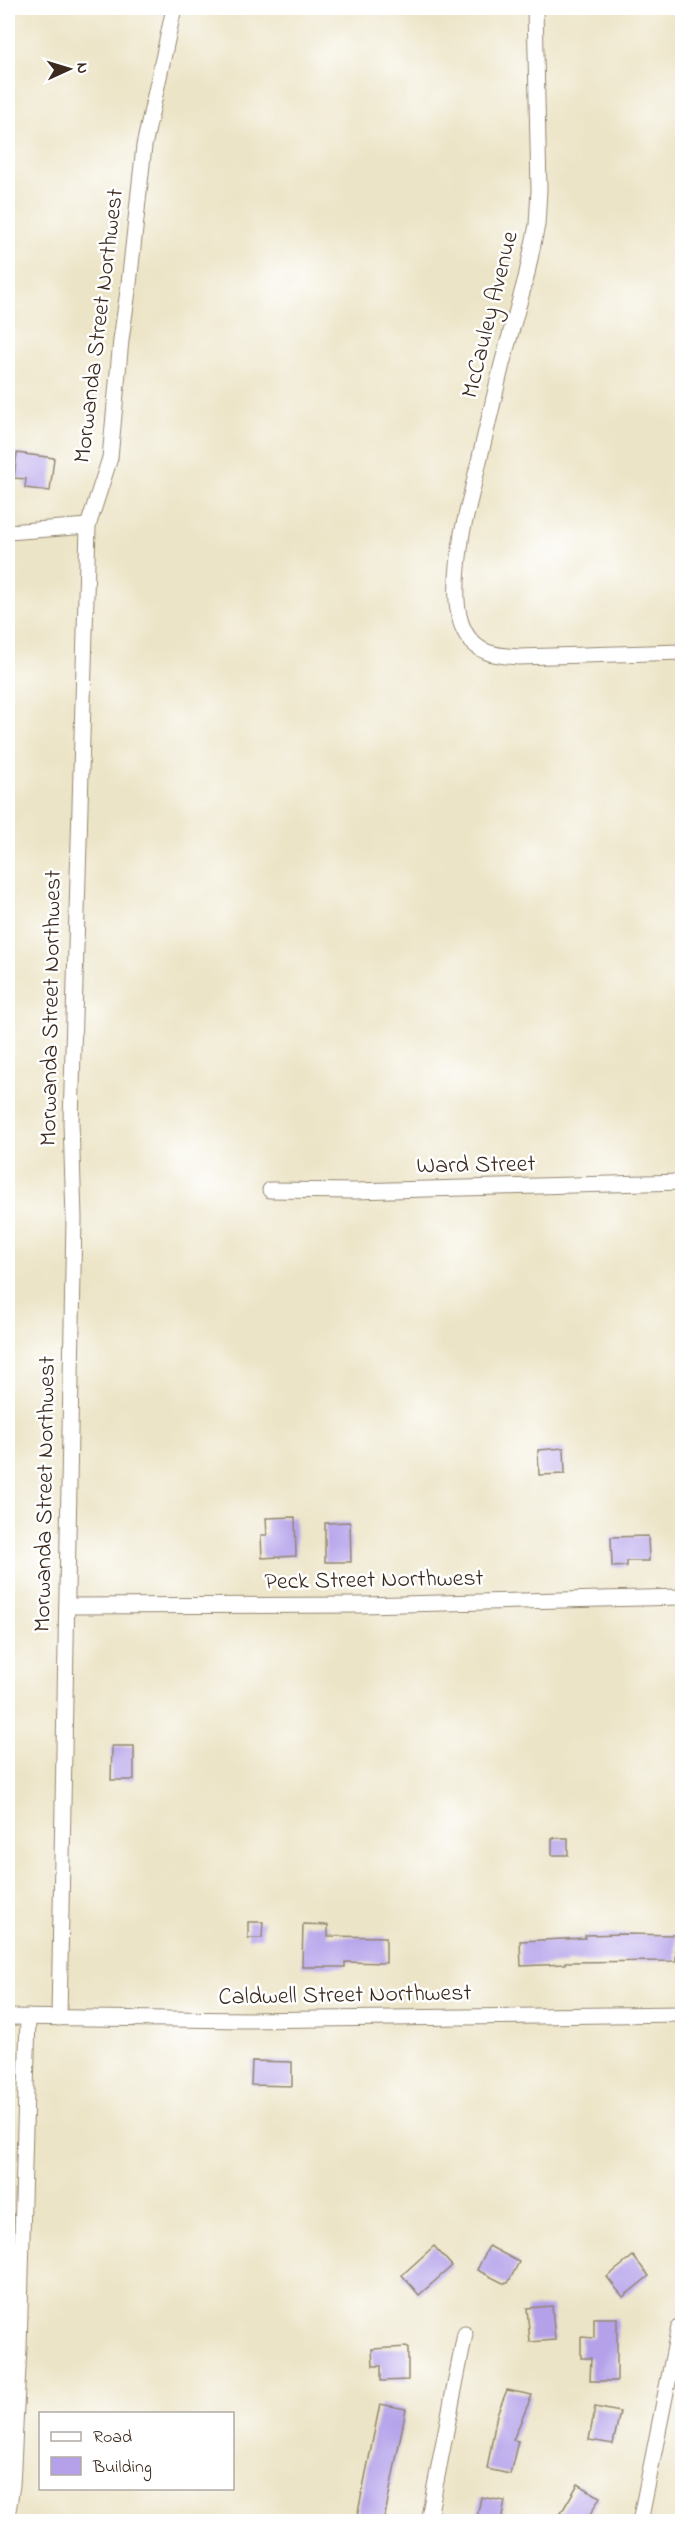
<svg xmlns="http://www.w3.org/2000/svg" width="690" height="2529" viewBox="0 0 690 2529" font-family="'Indie Flower',sans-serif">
<rect width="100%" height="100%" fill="#fff"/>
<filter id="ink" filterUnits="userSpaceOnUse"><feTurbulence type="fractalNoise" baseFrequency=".0167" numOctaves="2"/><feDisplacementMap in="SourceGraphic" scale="12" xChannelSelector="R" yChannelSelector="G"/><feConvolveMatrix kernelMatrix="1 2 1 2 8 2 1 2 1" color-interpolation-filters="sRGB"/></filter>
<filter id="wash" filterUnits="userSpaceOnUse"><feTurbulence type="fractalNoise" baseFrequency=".008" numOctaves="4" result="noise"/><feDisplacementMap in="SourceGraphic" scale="24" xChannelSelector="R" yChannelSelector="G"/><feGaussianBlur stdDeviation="1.35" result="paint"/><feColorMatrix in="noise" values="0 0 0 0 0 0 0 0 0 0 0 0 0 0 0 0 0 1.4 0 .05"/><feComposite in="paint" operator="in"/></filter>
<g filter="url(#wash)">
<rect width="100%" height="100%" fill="#ece4c6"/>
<g id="blocks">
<g fill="#b4a1ea">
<polygon points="17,453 54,458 50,491 25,488 26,479 14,478"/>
<polygon points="564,1448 565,1474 539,1475 538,1450"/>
<polygon points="295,1517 296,1556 262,1558 261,1535 267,1535 266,1518"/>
<polygon points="350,1522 351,1562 325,1562 325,1523"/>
<polygon points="648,1536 649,1561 627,1561 627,1566 612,1567 611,1537"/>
<polygon points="112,1746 134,1746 134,1780 111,1780"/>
<rect x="552" y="1838" width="16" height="17"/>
<polygon points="248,1922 263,1922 262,1938 248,1938"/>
<polygon points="303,1924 328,1925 328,1936 386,1937 386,1963 345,1962 345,1967 302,1967"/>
<polygon points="623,1934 676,1935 676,1961 565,1962 565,1964 521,1966 520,1941 585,1938 585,1935"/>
<polygon points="252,2061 292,2062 292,2086 251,2085"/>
<polygon points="434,2246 452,2266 419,2295 402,2275"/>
<polygon points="489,2246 519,2262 508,2283 503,2283 477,2270"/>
<polygon points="633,2256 649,2276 623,2297 607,2277"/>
<polygon points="552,2306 555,2340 530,2342 527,2308"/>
<polygon points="594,2318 617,2318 617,2381 590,2381 591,2358 581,2358 581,2337 594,2338"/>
<polygon points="408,2347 408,2380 381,2381 381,2366 373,2366 372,2349"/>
<polygon points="507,2390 532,2395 513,2440 518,2441 510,2474 487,2469 497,2414"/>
<polygon points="380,2404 406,2409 386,2510 384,2522 356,2522"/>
<polygon points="595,2407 620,2412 613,2444 589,2440"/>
<polygon points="578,2484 600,2497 586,2522 575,2522 561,2513"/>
<polygon points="481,2497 505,2501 501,2522 476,2522"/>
</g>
</g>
</g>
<g filter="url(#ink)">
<use href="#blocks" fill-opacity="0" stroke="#948772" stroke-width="1.5"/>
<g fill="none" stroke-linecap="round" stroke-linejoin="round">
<defs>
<g id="street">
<path d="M535,8l4,182 -2,35 -11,53 -24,86 -40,169c-4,35 -18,102 25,119 10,4 21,4 32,5l163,-5"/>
<polyline points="8,532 88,526"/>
<polyline points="270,1190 355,1191 682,1182"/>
<polyline points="67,1606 362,1605 682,1597"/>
<polyline points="8,2017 248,2020 682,2014"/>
<polyline points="59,2018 74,1218 71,1122 88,526 110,458 121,340 129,284 144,146 174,8"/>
<polyline points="8,2511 12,2485 19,2348 28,2017"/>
<polyline points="428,2522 465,2334"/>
<polyline points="640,2522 679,2327"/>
</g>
</defs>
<use href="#street" stroke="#948772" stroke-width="17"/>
<use href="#street" stroke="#fff" stroke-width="15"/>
</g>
</g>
<g text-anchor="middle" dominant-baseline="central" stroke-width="5" stroke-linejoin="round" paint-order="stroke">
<g font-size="24" fill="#3b2a1e" stroke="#fff">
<text transform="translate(491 315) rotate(-76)">McCauley Avenue</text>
<text transform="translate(100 326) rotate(-83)">Morwanda Street Northwest</text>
<text transform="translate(52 1008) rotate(-89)">Morwanda Street Northwest</text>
<text transform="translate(476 1166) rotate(-1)">Ward Street</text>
<text transform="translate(46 1494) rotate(-89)">Morwanda Street Northwest</text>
<text transform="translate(374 1581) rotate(-1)">Peck Street Northwest</text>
<text transform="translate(345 1996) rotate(-1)">Caldwell Street Northwest</text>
</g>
</g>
<rect width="690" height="2529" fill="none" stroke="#fff" stroke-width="30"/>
<rect x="39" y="2412" width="195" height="78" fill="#ffffff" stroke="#b1aaa5" stroke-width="1.5"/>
<rect x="51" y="2432" width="30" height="9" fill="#ffffff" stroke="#b1aaa5" stroke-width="1.5"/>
<text x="93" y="2442" font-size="18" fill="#3b2a1e">Road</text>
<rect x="51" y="2457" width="30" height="18" fill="#b4a1ea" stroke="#b1aaa5" stroke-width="1.5"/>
<text x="93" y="2472" font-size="18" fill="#3b2a1e">Building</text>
<g transform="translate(69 69) rotate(86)" stroke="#ffffff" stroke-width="4.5" paint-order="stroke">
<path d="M0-4.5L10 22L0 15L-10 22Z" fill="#3b2a1e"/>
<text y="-9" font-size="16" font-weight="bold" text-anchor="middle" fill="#3b2a1e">N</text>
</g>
</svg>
